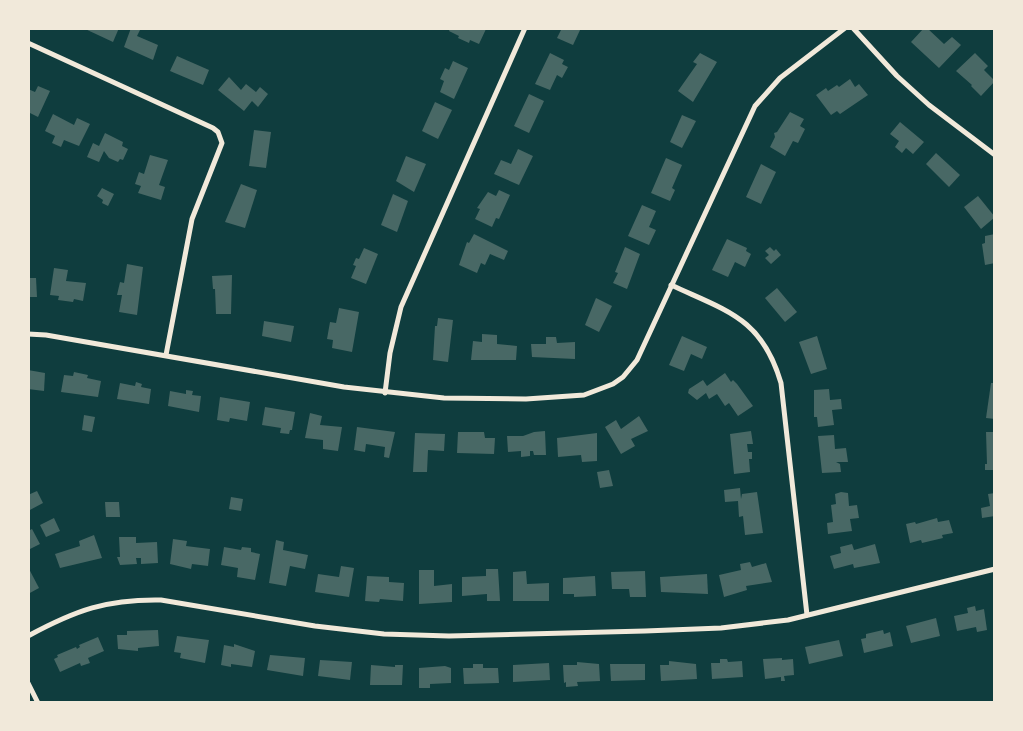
<svg xmlns="http://www.w3.org/2000/svg" width="1023" height="731" viewBox="0 0 1023 731" font-family="Commissioner,sans-serif">
<rect width="100%" height="100%" fill="#0f3d3e"/>
<g fill="#486865">
<polygon points="83,28 119,28 113,42"/>
<polygon points="131,28 141,28 137,36 158,45 153,60 124,47"/>
<polygon points="450,28 483,28 486,29 479,44 470,40 469,43 458,38 459,36 449,31"/>
<polygon points="562,28 581,28 573,45 557,38"/>
<polygon points="924,28 927,28 944,44 952,37 961,45 939,68 911,42"/>
<polygon points="550,53 564,60 562,64 568,67 562,78 557,75 550,90 535,84"/>
<polygon points="700,53 717,62 693,102 678,91 697,64 693,62"/>
<polygon points="975,53 988,66 984,70 995,81 981,96 971,86 972,85 956,71"/>
<polygon points="177,56 209,70 203,85 170,71"/>
<polygon points="453,61 468,68 454,99 440,92 444,81 440,79 445,68 449,70"/>
<polygon points="229,77 241,90 246,84 256,92 260,87 268,94 258,107 252,101 244,111 218,90"/>
<polygon points="850,79 855,87 859,84 868,95 840,114 837,111 831,115 816,95 826,88 828,91 837,85 839,87"/>
<polygon points="38,86 50,91 38,117 28,112 28,89 35,92"/>
<polygon points="529,94 544,101 529,133 514,126"/>
<polygon points="435,102 452,110 438,139 422,131"/>
<polygon points="790,112 804,119 800,126 805,129 798,143 793,141 785,156 770,147 775,137 774,133 777,132"/>
<polygon points="53,114 74,125 77,118 90,124 79,146 64,140 61,147 52,143 55,136 45,131"/>
<polygon points="682,115 696,121 682,148 670,142"/>
<polygon points="900,122 924,142 913,154 906,148 902,153 895,147 899,141 890,134"/>
<polygon points="254,130 271,132 266,168 249,166"/>
<polygon points="105,133 123,142 122,146 128,149 123,160 120,159 118,162 109,158 104,151 99,162 87,157 93,143 99,146"/>
<polygon points="518,149 533,156 519,185 494,174 501,160 511,164"/>
<polygon points="936,153 960,175 949,187 926,164"/>
<polygon points="150,155 168,160 159,185 165,187 161,200 138,193 141,186 135,184 139,172 144,174"/>
<polygon points="406,156 426,164 414,192 396,181"/>
<polygon points="666,158 682,165 672,188 675,190 670,201 651,193"/>
<polygon points="761,164 776,172 761,204 746,197"/>
<polygon points="241,184 257,190 245,228 225,222"/>
<polygon points="102,188 114,194 108,206 102,203 103,200 97,196"/>
<polygon points="499,190 510,195 499,219 496,218 492,227 475,219 480,209 477,208 488,192 496,196"/>
<polygon points="393,194 408,201 397,232 381,225"/>
<polygon points="978,196 995,217 981,229 964,207"/>
<polygon points="642,205 656,211 649,227 656,230 649,245 628,236"/>
<polygon points="474,234 508,251 504,260 490,254 485,265 481,263 477,273 459,265 467,242 469,243"/>
<polygon points="995,234 995,263 985,265 982,244 985,243 985,236"/>
<polygon points="727,239 747,248 746,251 751,254 745,267 735,262 728,277 712,270"/>
<polygon points="625,247 640,254 627,289 613,283 618,273 615,272"/>
<polygon points="770,247 774,251 776,249 781,255 771,264 765,258 769,255 765,251"/>
<polygon points="364,248 378,254 366,284 351,278 356,266 353,265 356,258 359,259"/>
<polygon points="127,264 143,267 137,315 119,312 122,295 117,295 120,282 124,283"/>
<polygon points="54,268 68,270 66,281 86,283 83,301 74,299 73,302 58,300 59,296 50,295"/>
<polygon points="232,275 231,314 216,314 215,289 213,289 212,276"/>
<polygon points="29,278 36,278 37,297 28,297"/>
<polygon points="777,288 797,312 785,322 765,298"/>
<polygon points="596,298 612,306 599,332 585,325"/>
<polygon points="339,308 359,312 352,352 332,348 333,340 327,339 330,322 336,323"/>
<polygon points="438,318 453,320 448,362 433,360 435,326 437,326"/>
<polygon points="264,321 294,326 291,342 262,336"/>
<polygon points="482,334 497,335 497,344 517,346 516,360 471,360 473,341 482,342"/>
<polygon points="682,336 707,347 702,359 691,354 684,371 669,365"/>
<polygon points="817,336 827,369 811,374 799,342"/>
<polygon points="546,337 556,337 557,343 575,342 575,359 532,357 531,344 546,344"/>
<polygon points="28,370 45,373 44,391 28,389"/>
<polygon points="74,372 88,375 87,378 101,381 98,397 61,392 64,375 73,376"/>
<polygon points="725,373 731,382 733,380 737,384 753,406 738,416 729,403 725,406 717,394 709,399 706,393 697,400 688,393 689,389 703,380 707,386"/>
<polygon points="136,382 142,384 141,387 151,389 149,404 117,399 120,383 135,386"/>
<polygon points="991,383 995,383 995,419 986,418"/>
<polygon points="829,389 830,400 841,399 842,409 832,410 834,425 818,427 817,417 814,417 814,390"/>
<polygon points="186,390 193,391 192,395 201,396 199,412 168,406 170,391 186,394"/>
<polygon points="220,397 250,402 247,421 230,418 229,422 217,420"/>
<polygon points="265,407 295,412 292,430 290,430 289,434 280,433 281,428 262,425"/>
<polygon points="310,413 322,416 320,425 342,427 338,451 323,449 323,440 305,438"/>
<polygon points="84,415 95,417 92,432 82,430"/>
<polygon points="639,416 648,431 631,439 635,446 621,454 605,427 616,420 621,429"/>
<polygon points="357,427 395,432 389,458 384,457 385,447 366,444 365,452 354,450"/>
<polygon points="545,431 546,455 534,455 533,451 530,451 530,456 521,457 521,451 508,452 507,436 523,436 534,432"/>
<polygon points="751,431 753,444 747,444 748,452 752,452 752,459 749,459 750,472 734,474 730,434"/>
<polygon points="458,432 484,432 485,438 495,438 494,454 457,453"/>
<polygon points="986,432 995,432 995,470 985,470 985,464 987,464"/>
<polygon points="415,433 445,434 444,451 428,450 427,472 413,472"/>
<polygon points="597,433 597,461 582,462 581,455 558,457 557,438"/>
<polygon points="834,435 835,449 846,448 848,462 836,462 840,464 841,472 822,473 818,436"/>
<polygon points="609,470 613,486 600,488 597,472"/>
<polygon points="740,488 741,499 742,494 757,492 763,533 745,535 743,516 739,517 738,501 725,502 724,490"/>
<polygon points="37,491 43,503 28,511 28,495"/>
<polygon points="841,492 848,493 849,506 857,505 859,518 850,519 852,531 828,534 827,523 833,522 831,505 836,504 835,494"/>
<polygon points="995,493 995,516 982,518 981,508 990,506 988,494"/>
<polygon points="231,497 243,499 241,511 229,509"/>
<polygon points="105,502 119,502 120,517 106,517"/>
<polygon points="54,518 60,531 46,537 40,525"/>
<polygon points="937,518 938,522 949,520 953,533 942,535 943,538 922,543 921,540 910,543 906,524 915,522 916,524"/>
<polygon points="32,529 40,544 28,550 28,531"/>
<polygon points="94,535 102,558 60,568 55,554 80,546 79,541"/>
<polygon points="119,537 136,537 136,543 157,542 158,563 141,564 141,558 136,558 137,564 120,565 117,557 120,557"/>
<polygon points="173,539 187,541 186,546 210,549 208,566 192,564 191,569 170,564"/>
<polygon points="276,540 284,542 283,550 308,555 305,569 290,566 286,586 269,583"/>
<polygon points="852,544 854,550 875,544 880,563 854,568 853,564 834,569 830,556 841,553 840,547"/>
<polygon points="224,547 241,550 242,547 251,548 251,552 260,554 255,580 237,577 238,568 221,565"/>
<polygon points="750,562 752,567 766,563 772,582 746,586 747,590 724,597 719,575 741,570 740,564"/>
<polygon points="341,566 354,568 349,597 315,592 318,574 339,577"/>
<polygon points="28,567 39,588 28,594"/>
<polygon points="486,569 498,569 500,601 487,601 487,594 462,596 462,577 486,576"/>
<polygon points="419,570 434,570 434,586 452,584 452,602 419,604"/>
<polygon points="526,571 527,584 549,583 549,601 513,601 513,572"/>
<polygon points="645,571 646,597 630,597 629,589 612,589 611,572"/>
<polygon points="707,574 708,594 661,592 660,577"/>
<polygon points="367,576 389,577 389,582 404,583 403,601 380,599 379,602 365,601"/>
<polygon points="595,576 596,596 574,597 574,594 563,594 563,578"/>
<polygon points="975,606 976,611 984,609 987,630 977,632 976,627 957,631 954,616 968,613 967,608"/>
<polygon points="936,618 940,636 911,643 906,626"/>
<polygon points="158,630 159,646 138,648 138,651 118,649 117,635 127,635 127,631"/>
<polygon points="883,630 884,634 890,632 893,646 864,653 861,639 866,638 866,634"/>
<polygon points="177,636 209,640 205,663 180,658 181,653 174,652"/>
<polygon points="98,637 104,651 88,658 90,663 81,666 80,663 60,672 54,659 58,657 57,655 76,647 77,649 80,647 79,645"/>
<polygon points="839,640 843,656 809,664 805,647"/>
<polygon points="234,644 255,651 252,667 231,664 231,667 221,665 224,645 234,647"/>
<polygon points="270,655 305,658 303,676 267,670"/>
<polygon points="782,658 782,660 793,659 794,675 784,676 785,681 781,681 781,677 765,679 763,659"/>
<polygon points="720,659 727,659 728,662 742,661 743,677 712,679 711,663 720,663"/>
<polygon points="320,660 352,662 350,680 318,676"/>
<polygon points="669,661 696,664 697,679 661,681 660,665 669,665"/>
<polygon points="577,662 599,664 600,681 577,682 578,686 566,687 566,682 564,683 563,665 577,665"/>
<polygon points="549,663 550,680 513,682 513,665"/>
<polygon points="473,664 483,664 483,668 498,668 499,683 464,684 463,668 473,668"/>
<polygon points="610,664 645,664 645,680 611,681"/>
<polygon points="371,665 395,667 395,665 403,665 402,685 370,685"/>
<polygon points="445,666 451,668 451,683 430,684 430,688 419,688 419,668"/>
</g>
<g fill="none" stroke-linecap="round" stroke-linejoin="round">
<g stroke="#f1e9da" stroke-width="5">
<polyline points="853,28 897,76 929,105 995,155"/>
<polyline points="28,43 213,128 218,132 222,143 192,219 166,355"/>
<path d="M671,285c56,26 91,33 110,98l26,232"/>
<polyline points="28,334 46,335 344,387 444,398 526,399 584,395 613,384 623,377 637,360 755,106 780,78 845,28"/>
<polyline points="385,393 390,353 401,307 525,28"/>
<path d="M28,636c48,-26 79,-37 133,-36l154,26 69,8 65,2 196,-5 76,-3 67,-8 207,-51"/>
<polyline points="28,683 38,703"/>
</g>
</g>
<rect width="1023" height="731" fill="none" stroke="#f1e9da" stroke-width="60"/>
</svg>
